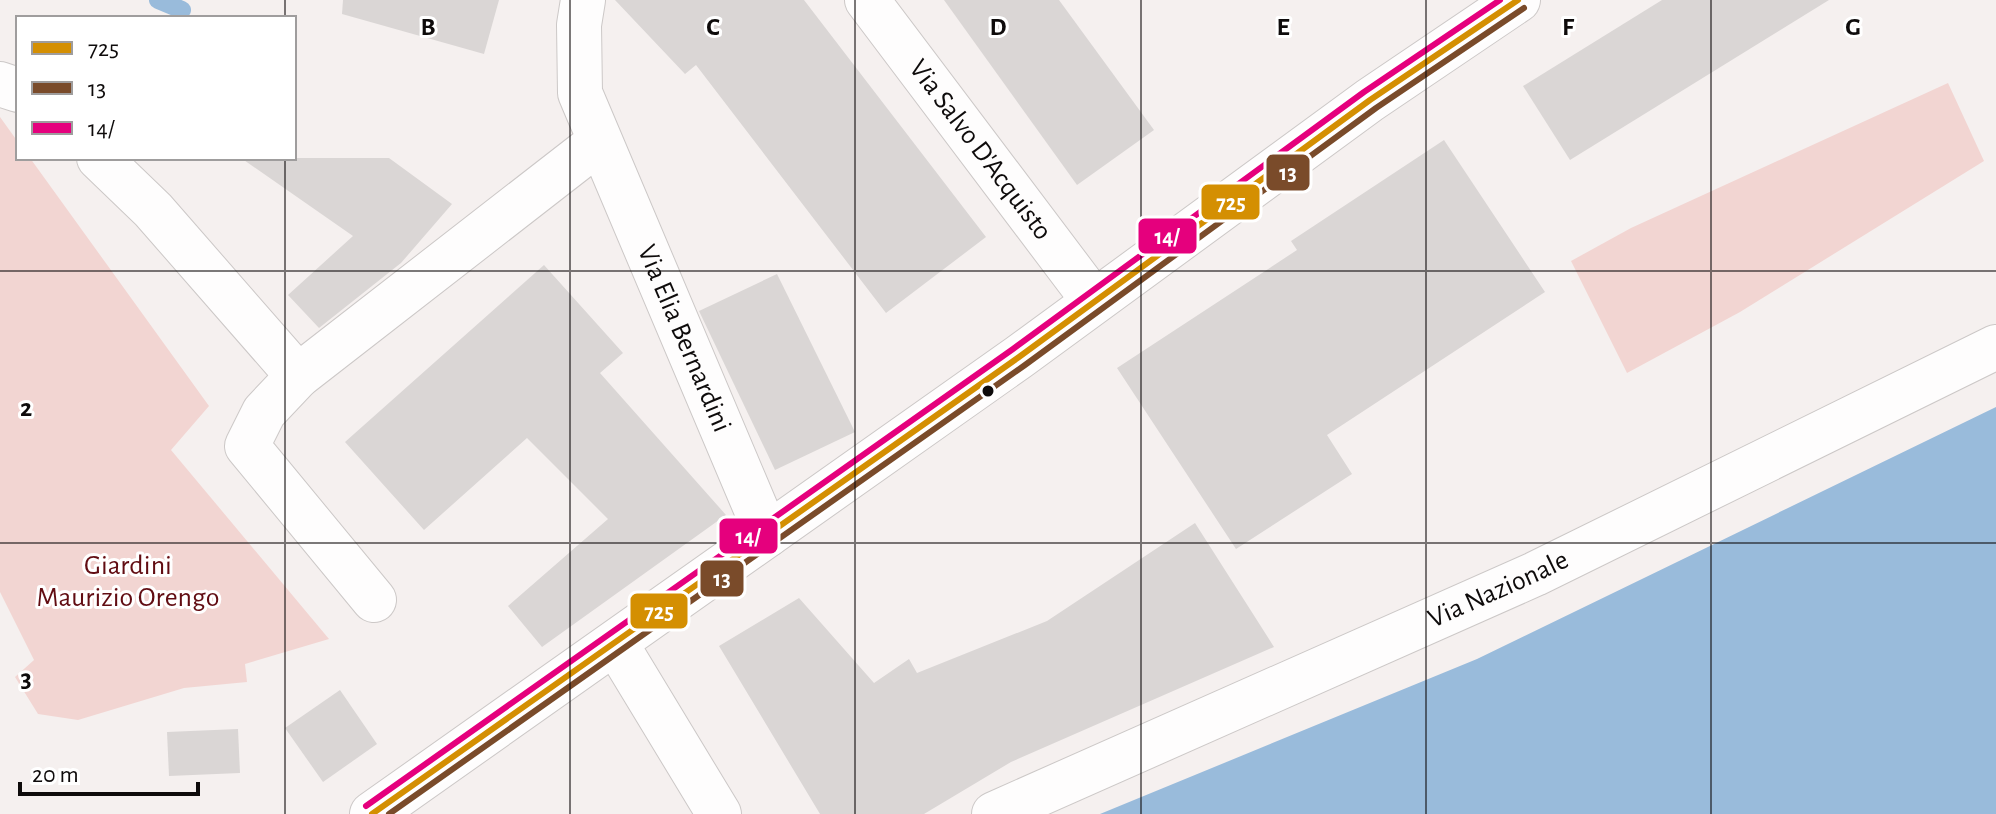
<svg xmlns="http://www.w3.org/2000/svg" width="1996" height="814" viewBox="0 0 1996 814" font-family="'Alegreya Sans',sans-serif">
<rect width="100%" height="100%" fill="#f5f0ef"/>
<g fill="#f2d5d2">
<polygon points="1948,83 1984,161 1740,312 1627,373 1571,261 1631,228"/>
<polygon points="0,117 18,142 18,158 30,158 209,406 171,450 329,639 245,664 247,682 184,688 78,720 38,714 15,677 34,660 0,592"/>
</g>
<polygon fill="#99bbdb" points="1996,407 1996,814 1100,814 1477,659"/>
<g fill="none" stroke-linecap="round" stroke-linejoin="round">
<polyline stroke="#99bbdb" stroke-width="18" points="158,0 182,10"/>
</g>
<g fill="#dad6d5">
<polygon points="343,0 499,0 484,54 342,14"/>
<polygon points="615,0 804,0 986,237 886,313 696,65 685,74"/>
<polygon points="944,0 1059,0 1154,130 1077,185"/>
<polygon points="1662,0 1829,0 1570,160 1523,86"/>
<polygon points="1444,140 1545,292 1327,435 1352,474 1236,549 1117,368 1297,250 1291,241"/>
<polygon points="241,158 389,158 452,204 401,263 319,328 288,295 353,236"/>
<polygon points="544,265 623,353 600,373 726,515 542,647 508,606 608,519 527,438 424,530 345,442"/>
<polygon points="777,274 855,432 775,470 699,311"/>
<polygon points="1195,523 1274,647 1011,762 924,814 820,814 719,646 799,598 874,683 909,659 917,673 1047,621"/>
<polygon points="340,690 377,744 323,782 285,728"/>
<polygon points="238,729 240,773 169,776 167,732"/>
</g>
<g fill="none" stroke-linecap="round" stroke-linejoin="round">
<defs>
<g id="minor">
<path id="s1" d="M583,0l-4,25 1,68 187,442"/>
<path id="s2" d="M867,0l227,301"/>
<polyline points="0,84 18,90"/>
<polyline points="99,158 153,210 298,376"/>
<polyline points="374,600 247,446 264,412 298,376 599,142"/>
<polyline points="616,644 719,814"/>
</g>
<g id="secondary">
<polyline points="372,814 1019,357 1370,100 1518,0"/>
<path id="s3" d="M994,814l541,-240 461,-227"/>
</g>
</defs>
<use href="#minor" stroke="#ccc8c7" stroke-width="46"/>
<use href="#secondary" stroke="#ccc8c7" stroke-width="46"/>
<use href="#minor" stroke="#fefdfd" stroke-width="44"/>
<use href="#secondary" stroke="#fefdfd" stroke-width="44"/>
<defs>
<polyline id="bus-1" points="372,814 1019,357 1370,100 1518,0"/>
<polyline id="bus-2" points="389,814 1025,365 1376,108 1524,8"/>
<polyline id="bus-3" points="366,806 1013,349 1364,92 1500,0"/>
</defs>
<use href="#bus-1" stroke="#fff" stroke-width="12"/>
<use href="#bus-2" stroke="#fff" stroke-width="12"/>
<use href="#bus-3" stroke="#fff" stroke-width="12"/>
<use href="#bus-1" stroke="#d48f02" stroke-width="6"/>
<use href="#bus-2" stroke="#7a4b2a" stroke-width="6"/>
<use href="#bus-3" stroke="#e5007d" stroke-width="6"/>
</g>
<path fill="none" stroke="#0e0b0b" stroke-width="2" stroke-opacity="0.55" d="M285,0v18M570,0v814M855,0v814M1141,0v814M1426,0v814M1711,0v814M285,158v656M0,271h1996M0,543h1996"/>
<circle fill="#0e0b0b" stroke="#fff" stroke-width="3" cx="988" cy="391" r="7"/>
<g text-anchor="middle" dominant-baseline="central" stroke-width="6" stroke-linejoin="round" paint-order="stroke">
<g font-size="28" fill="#0e0b0b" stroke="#fff">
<text stroke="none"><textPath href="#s2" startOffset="188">Via Salvo D'Acquisto</textPath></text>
<text stroke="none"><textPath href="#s1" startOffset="360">Via Elia Bernardini</textPath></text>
<text stroke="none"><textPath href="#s3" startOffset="552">Via Nazionale</textPath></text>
</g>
<g font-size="28" fill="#610c12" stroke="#fff">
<text x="128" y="566">Giardini<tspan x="128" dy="32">Maurizio Orengo</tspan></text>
</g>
</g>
<g font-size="26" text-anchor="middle" font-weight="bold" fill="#0e0b0b" stroke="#fff" stroke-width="6" stroke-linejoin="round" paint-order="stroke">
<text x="428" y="35">B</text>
<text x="713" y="35">C</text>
<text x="998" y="35">D</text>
<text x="1283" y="35">E</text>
<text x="1568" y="35">F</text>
<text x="1853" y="35">G</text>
<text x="26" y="416">2</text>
<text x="26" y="687">3</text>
</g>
<g stroke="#fff" stroke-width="3">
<rect x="1265" y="153" width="46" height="39" rx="8" fill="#7a4b2a"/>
<rect x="1200" y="183" width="61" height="38" rx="8" fill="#d48f02"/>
<rect x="1137" y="217" width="61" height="38" rx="8" fill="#e5007d"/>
<rect x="718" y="517" width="61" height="38" rx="8" fill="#e5007d"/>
<rect x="699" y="559" width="46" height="39" rx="8" fill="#7a4b2a"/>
<rect x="629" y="592" width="60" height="38" rx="8" fill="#d48f02"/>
</g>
<g font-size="22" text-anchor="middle" font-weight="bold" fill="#fff">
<text x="1288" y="180">13</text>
<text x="1231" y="210">725</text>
<text x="1167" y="244">14/</text>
<text x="748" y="544">14/</text>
<text x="722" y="586">13</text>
<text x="659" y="619">725</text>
</g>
<rect x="16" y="16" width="280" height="144" fill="#ffffff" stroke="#9f9d9d" stroke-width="2"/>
<rect x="32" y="42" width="40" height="12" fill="#d48f02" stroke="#9f9d9d" stroke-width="2"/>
<text x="88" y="56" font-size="24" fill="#0e0b0b">725</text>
<rect x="32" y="82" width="40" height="12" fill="#7a4b2a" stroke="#9f9d9d" stroke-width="2"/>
<text x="88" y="96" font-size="24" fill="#0e0b0b">13</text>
<rect x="32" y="122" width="40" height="12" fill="#e5007d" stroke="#9f9d9d" stroke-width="2"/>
<text x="88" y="136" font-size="24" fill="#0e0b0b">14/</text>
<path d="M20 782v12h178v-12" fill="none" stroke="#0e0b0b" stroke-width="4"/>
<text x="32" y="782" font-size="24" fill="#0e0b0b" stroke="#ffffff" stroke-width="6" paint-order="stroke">20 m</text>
</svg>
